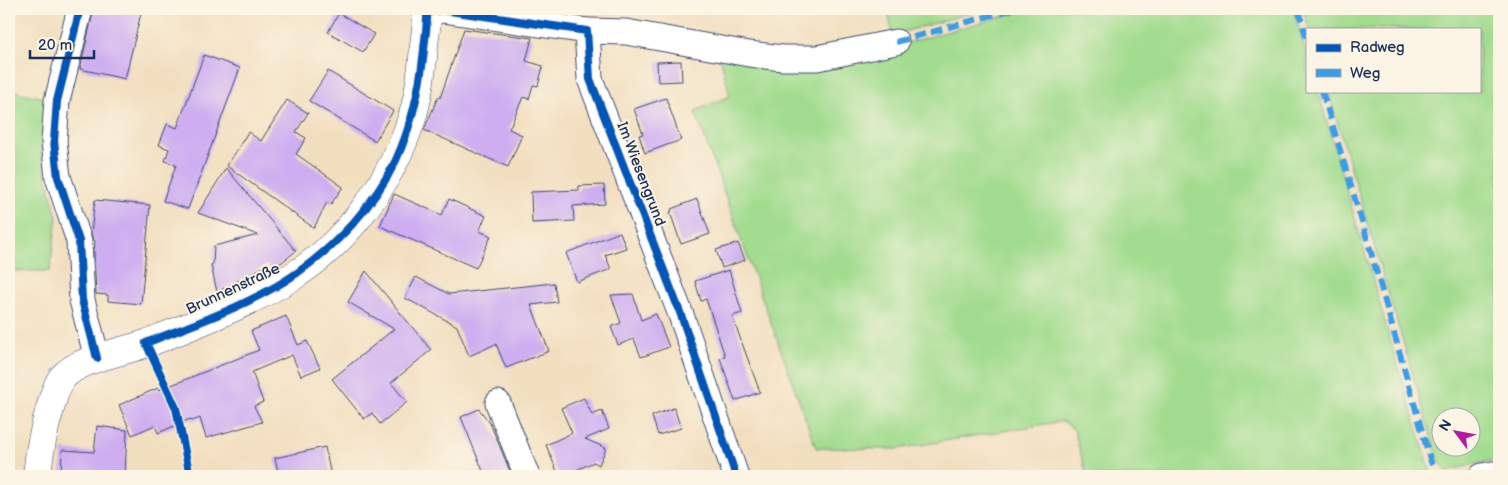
<svg xmlns="http://www.w3.org/2000/svg" width="1508" height="485" viewBox="0 0 1508 485" font-family="'Balsamiq Sans',sans-serif">
<rect width="100%" height="100%" fill="#fcf5e5"/>
<filter id="ink" filterUnits="userSpaceOnUse"><feTurbulence type="fractalNoise" baseFrequency=".02" numOctaves="2"/><feDisplacementMap in="SourceGraphic" scale="10" xChannelSelector="R" yChannelSelector="G"/><feConvolveMatrix kernelMatrix="1 2 1 2 8 2 1 2 1" color-interpolation-filters="sRGB"/></filter>
<filter id="wash" filterUnits="userSpaceOnUse"><feTurbulence type="fractalNoise" baseFrequency=".0096" numOctaves="4" result="noise"/><feDisplacementMap in="SourceGraphic" scale="20" xChannelSelector="R" yChannelSelector="G"/><feGaussianBlur stdDeviation="1.12" result="paint"/><feColorMatrix in="noise" values="0 0 0 0 0 0 0 0 0 0 0 0 0 0 0 0 0 1.4 0 .05"/><feComposite in="paint" operator="in"/></filter>
<g filter="url(#wash)">
<rect width="100%" height="100%" fill="#f2dfc0"/>
<g fill="#a2dc8e" stroke="#5e8676" fill-rule="evenodd">
<polygon points="887,9 984,9 893,35"/>
<polygon points="1029,9 1293,9 1307,55 1307,91 1318,91 1396,360 1431,473 1415,476 1087,476 1074,430 1063,421 897,449 816,448 695,111 730,96 720,56 892,47"/>
<path d="M1303,9h196v450l-53,12 -8,-12 -110,-368h151v-62h-170zM1440,418h30v30h-30z"/>
<polygon points="9,90 48,99 41,156 57,217 50,271 9,271"/>
</g>
<g id="blocks">
<g fill="#ceaef1">
<polygon points="94,9 142,9 125,79 80,69"/>
<polygon points="339,13 374,34 363,52 328,32"/>
<polygon points="464,29 532,38 526,61 543,66 538,86 533,85 529,99 523,97 509,129 522,135 508,167 424,130 438,97 440,98"/>
<polygon points="204,55 240,68 188,209 163,201 176,165 165,161 169,149 159,145 167,124 177,128"/>
<polygon points="681,61 682,81 658,82 657,62"/>
<polygon points="328,71 393,111 375,141 309,101"/>
<polygon points="666,98 681,140 645,153 639,135 643,134 634,109"/>
<polygon points="287,100 308,113 296,132 306,138 296,154 343,187 331,204 327,202 314,228 227,166 248,132 261,141"/>
<polygon points="226,168 296,251 272,270 267,265 217,292 211,265 213,264 214,246 258,235 198,213"/>
<polygon points="604,185 605,204 573,206 574,221 532,223 531,192 579,190 579,186"/>
<polygon points="394,194 442,215 449,199 486,216 479,231 491,236 476,268 380,226"/>
<polygon points="697,199 710,234 681,244 670,212 672,211 671,209"/>
<polygon points="95,200 150,205 141,304 108,301 108,295 96,294 94,254 95,240 93,240 91,233"/>
<polygon points="620,232 626,248 605,255 611,269 577,282 566,253"/>
<polygon points="738,243 745,260 722,268 716,250"/>
<polygon points="729,270 742,313 732,316 760,392 735,401 720,358 725,356 706,299 701,301 695,281"/>
<polygon points="366,271 431,350 391,383 407,402 380,424 372,413 364,419 332,379 394,329 348,302"/>
<polygon points="416,277 449,294 554,283 557,302 531,305 549,351 506,368 496,344 469,356 457,326 405,298"/>
<polygon points="633,294 641,320 656,314 669,347 641,357 634,339 618,345 611,327 621,323 611,295"/>
<polygon points="286,316 298,345 307,341 320,368 301,376 292,355 252,372 263,402 254,406 262,422 206,438 200,418 192,421 190,419 158,433 155,425 132,435 119,405 158,388 159,390 259,350 251,331"/>
<polygon points="584,398 592,415 602,411 609,429 585,439 606,448 599,465 594,462 563,476 559,476 546,445 572,433 561,408"/>
<polygon points="674,408 681,428 658,435 652,416"/>
<polygon points="479,409 490,423 512,476 485,476 461,417"/>
<polygon points="97,426 127,430 125,476 61,476 62,450 94,452"/>
<polygon points="325,447 331,476 279,476 275,458"/>
</g>
</g>
</g>
<g filter="url(#ink)">
<use href="#blocks" fill-opacity="0" stroke="#3b496d" stroke-width="1"/>
<g fill="none" stroke-linecap="round" stroke-linejoin="round">
<defs>
<g id="minor">
<polyline points="80,9 57,101 54,141 58,177 79,241 82,300 97,358"/>
<polyline points="427,12 443,10 587,31 590,79 681,315 736,476"/>
<polyline points="587,31 626,32 749,54 783,58 817,58 896,42"/>
<polyline points="498,403 527,476"/>
<polyline points="1482,476 1499,473"/>
</g>
<path id="tertiary" d="M37,476c2,-25 7,-49 15,-74 2,-7 5,-17 10,-24 16,-20 62,-26 86,-35 50,-20 102,-40 147,-68 54,-35 96,-94 116,-154 8,-24 11,-50 13,-75 1,-12 4,-25 3,-37"/>
</defs>
<use href="#minor" stroke="#3b496d" stroke-width="27"/>
<use href="#tertiary" stroke="#3b496d" stroke-width="29"/>
<use href="#minor" stroke="#fff" stroke-width="25"/>
<use href="#tertiary" stroke="#fff" stroke-width="28"/>
<g stroke="#3b9de6" stroke-width="6" stroke-dasharray="12 6" stroke-linecap="butt">
<polyline points="1298,9 1307,39"/>
<polyline points="896,42 1014,9"/>
<polyline points="1322,91 1366,235 1430,459 1436,476"/>
</g>
<defs>
<g id="cycleway">
<polyline points="80,9 57,101 54,141 58,177 79,241 82,300 97,358"/>
<polyline points="427,12 443,10 587,31 590,79 681,315 736,476"/>
<path d="M190,476l-14,-68 -30,-65c50,-20 107,-39 151,-70 40,-28 78,-69 99,-113 16,-35 24,-72 28,-110 1,-13 4,-28 3,-41"/>
</g>
</defs>
<use href="#cycleway" stroke="#fcf5e5" stroke-width="11"/>
<use href="#cycleway" stroke="#0057b8" stroke-width="8"/>
</g>
</g>
<g text-anchor="middle" dominant-baseline="central" stroke-width="4" stroke-linejoin="round" paint-order="stroke">
<g font-size="15" fill="#1b2f5e" stroke="#fcf5e5">
<text transform="translate(641 174) rotate(69)">Im Wiesengrund</text>
<text transform="translate(233 289) rotate(-25)">Brunnenstraße</text>
</g>
</g>
<rect width="1508" height="485" fill="none" stroke="#fcf5e5" stroke-width="30"/>
<rect x="1306" y="28" width="175" height="65" fill="#fcf5e5" stroke="#a2a6af"/>
<rect x="1316" y="44" width="25" height="8" fill="#0057b8" stroke="#a2a6af"/>
<text x="1350" y="52" font-size="15" fill="#1b2f5e">Radweg</text>
<rect x="1316" y="69" width="25" height="8" fill="#3b9de6" stroke="#a2a6af"/>
<text x="1350" y="78" font-size="15" fill="#1b2f5e">Weg</text>
<g transform="translate(1456 432) rotate(302)"><circle r="24" fill="#fcf5e5" stroke="#a2a6af"/>
<path d="M0-4L9 19L0 12L-9 19Z" fill="#b5179e"/>
<text y="-8" font-size="14" font-weight="bold" text-anchor="middle" fill="#1b2f5e">N</text>
</g>
<path d="M30 50v8h64v-8" fill="none" stroke="#1b2f5e" stroke-width="2.5"/>
<text x="38" y="50" font-size="15" fill="#1b2f5e" stroke="#fcf5e5" stroke-width="4" paint-order="stroke">20 m</text>
</svg>
